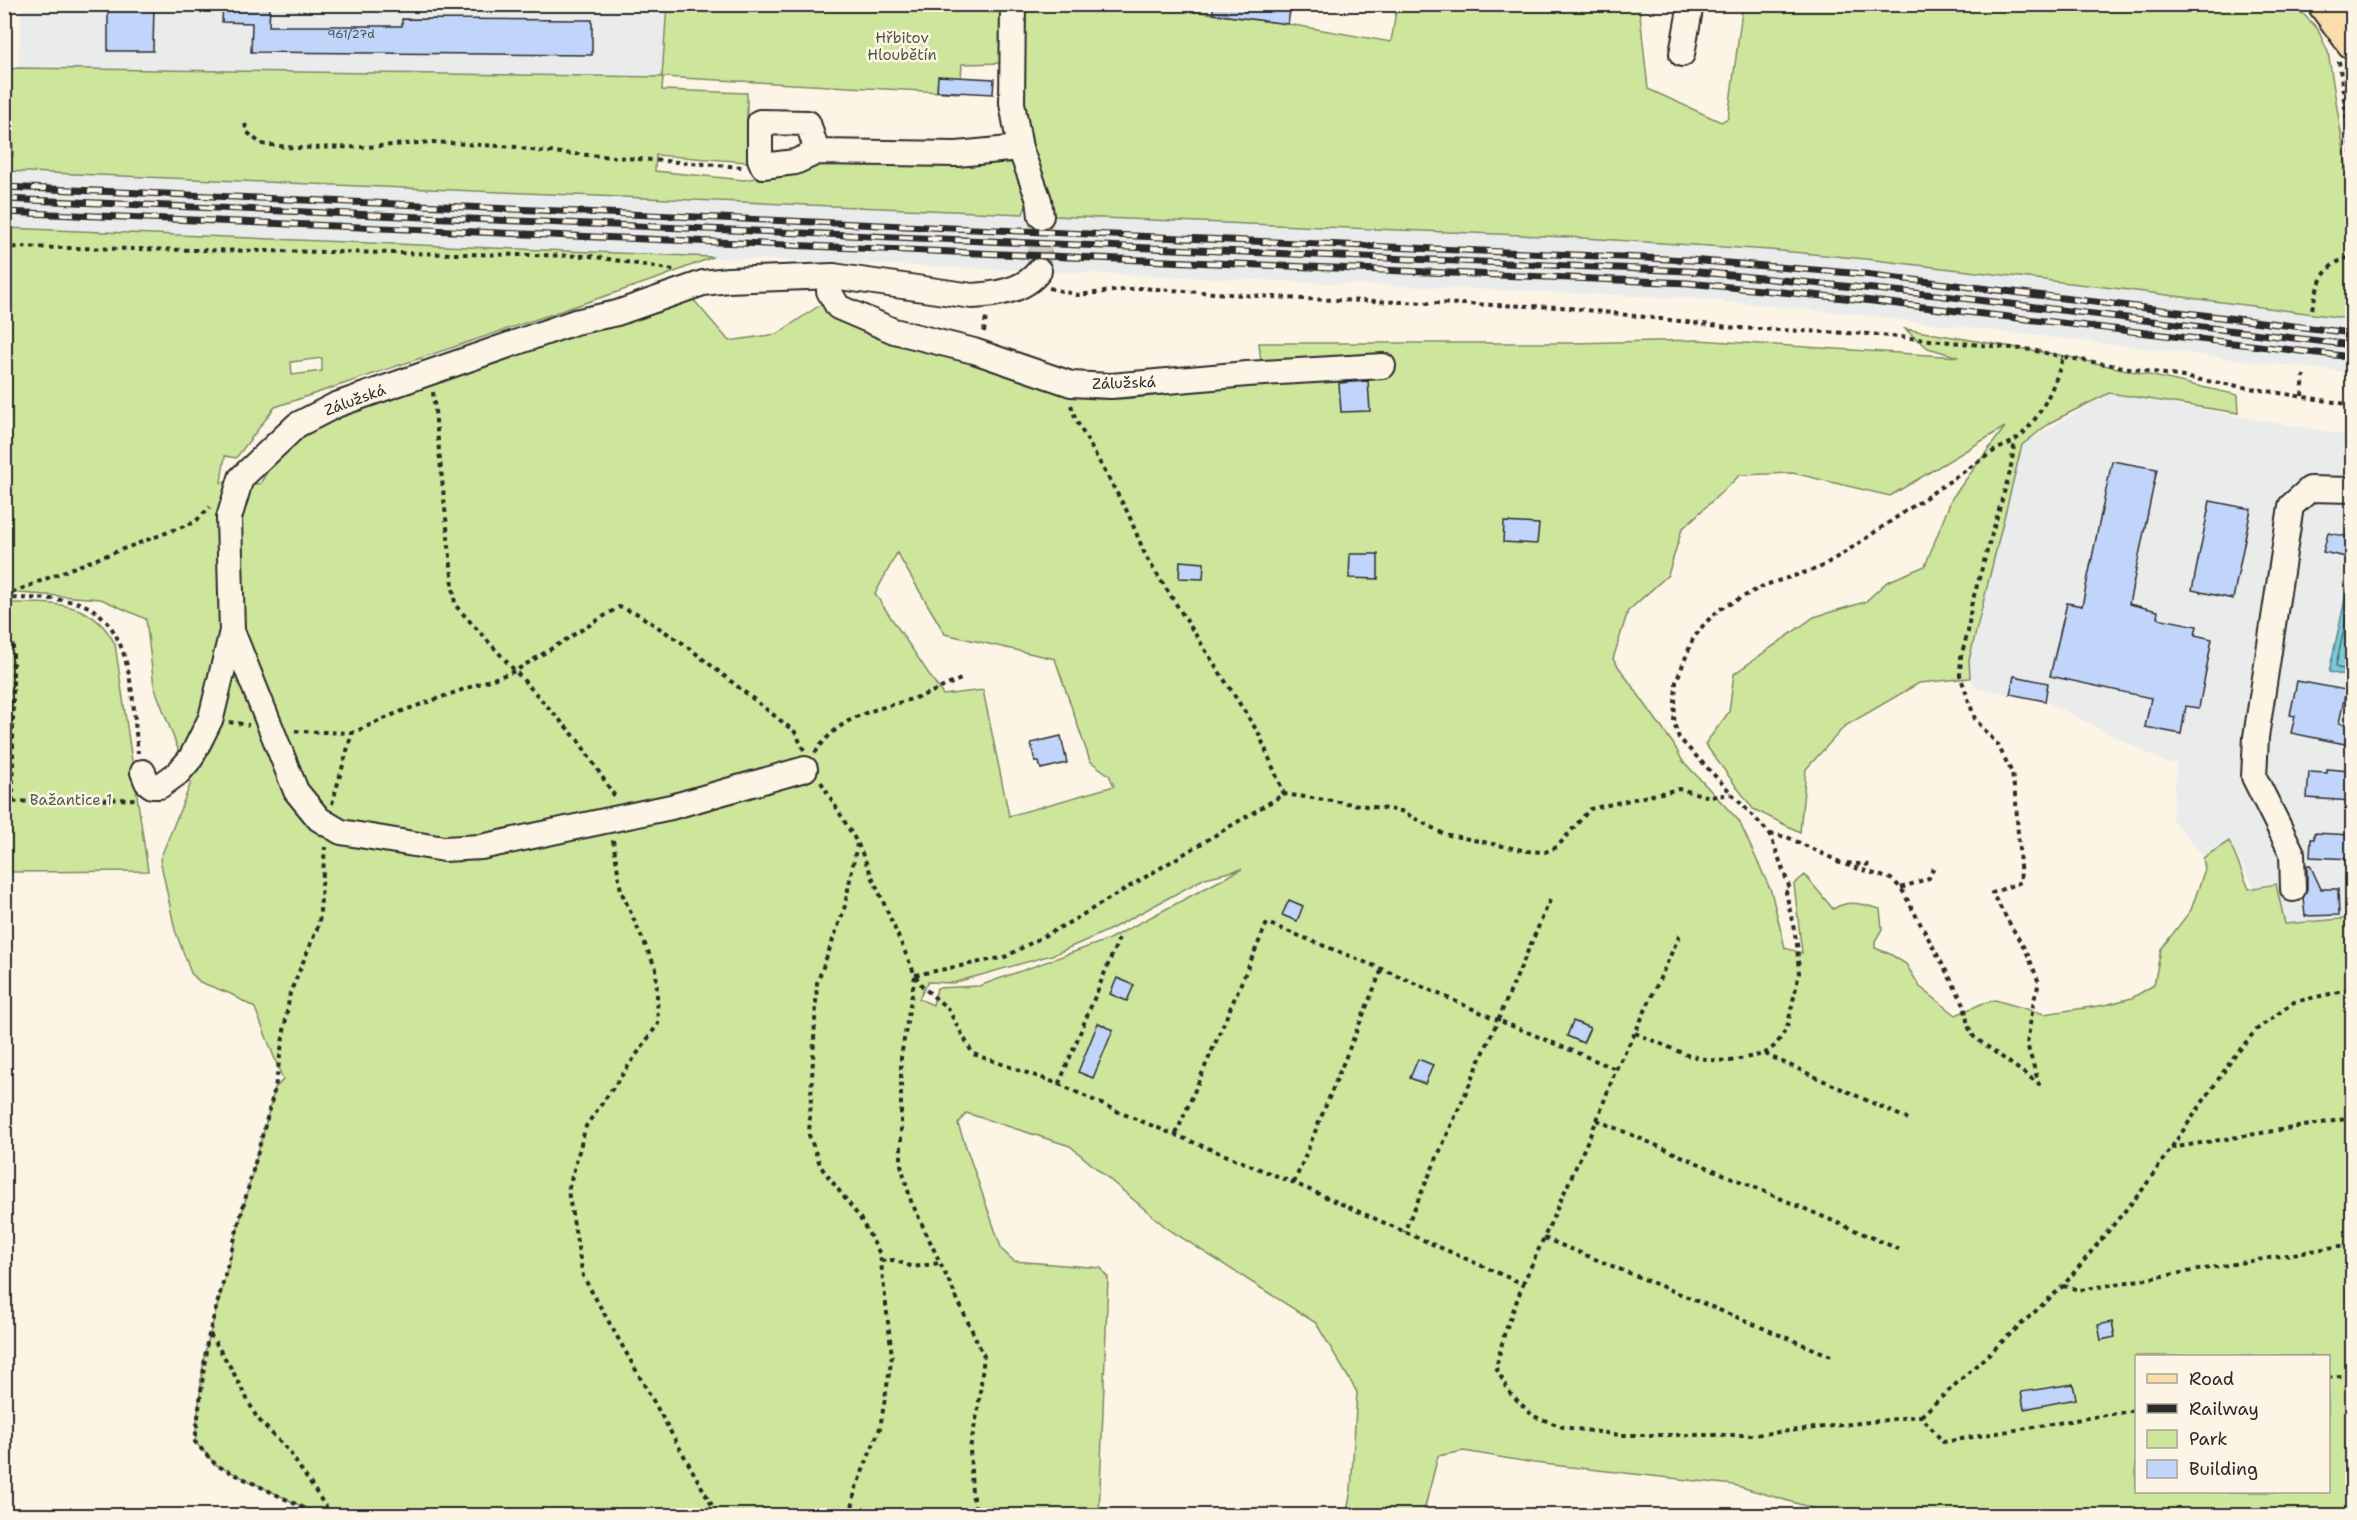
<svg xmlns="http://www.w3.org/2000/svg" width="2357" height="1520" viewBox="0 0 2357 1520" font-family="'Shantell Sans',sans-serif">
<rect width="100%" height="100%" fill="#fcf5e5"/>
<filter id="ink" filterUnits="userSpaceOnUse"><feTurbulence type="fractalNoise" baseFrequency=".0167" numOctaves="2"/><feDisplacementMap in="SourceGraphic" scale="12" xChannelSelector="R" yChannelSelector="G"/><feConvolveMatrix kernelMatrix="1 2 1 2 8 2 1 2 1" color-interpolation-filters="sRGB"/></filter>
<g filter="url(#ink)">
<g fill="#eaebeb">
<polygon points="22,5 667,5 663,77 18,68"/>
<polygon points="5,171 1568,237 1770,250 1866,259 2113,288 2352,319 2352,373 1854,314 1687,298 5,228"/>
<polygon points="2109,393 2345,435 2343,472 2349,534 2352,536 2352,918 2285,924 2280,902 2256,890 2229,841 2204,856 2172,820 2177,762 2169,764 2045,701 1977,688 1970,678 1969,660 2022,445"/>
</g>
<g fill="#cee69c" stroke="#7c8864" stroke-width="1.5" fill-rule="evenodd">
<polygon points="1006,4 1004,63 962,64 960,93 663,77 662,90 747,93 747,162 656,155 655,171 744,180 843,161 1016,163 1029,198 1023,214 5,171 5,156 13,156 11,69 18,68 662,77 667,5"/>
<polygon points="1026,5 1146,5 1288,24 1391,42 1397,5 1639,5 1648,89 1721,122 1728,118 1742,11 1740,5 2294,5 2317,28 2328,52 2352,201 2352,319 2113,288 1866,259 1770,250 1568,237 1054,216 1033,164 1019,75"/>
<path d="M5,228l708,29 -54,21 -384,129 -39,51 -11,-2 -4,26 39,2 27,-46 20,-9 245,-87 140,-44 37,43 48,-7 52,-35 239,96c58,13 136,-7 194,-23l-3,-29h314l125,-3 261,17 -31,-9 -23,-19 155,26 178,40 1,18 -130,-20 -58,29 -29,23 -53,215 1,18 -51,5 -74,43 -39,43 -6,63 -47,-23 -48,-65 24,-32 5,-38 80,-57 51,-15 22,-20 38,-16 27,-68 53,-71 -115,69 -97,-23 -53,2 -58,54 -14,46 -40,36 -15,48 61,86 8,15 57,61 32,70 14,57 17,5 -8,-69 11,-9 28,34c16,-10 29,-5 47,0l2,20 -7,12v7l15,6 16,10 14,23 36,28 25,-11 14,-4 49,14 61,-9 27,-7 22,-13 7,-36 30,-39 14,-41 -2,-11 26,-17 20,48 27,-5 9,40 67,-6v597h-516l-102,-30 -200,-22 -70,-12 -26,5 -15,59h-77l5,-25 6,-98 -41,-69 -148,-94 -98,-83 -104,-33 -8,11 44,126 12,11 87,7 7,10 -9,237h-779l-104,-50 -21,-23 9,-86 71,-268 8,-8 -28,-72 -24,-14 -31,-12 -9,-9 -16,-43 -15,-71 31,-76 -37,-97 -8,-67 -45,-20 -96,-7zM322,358v13l-30,4 -1,-13zM897,553l48,81 110,25 35,102 19,14 5,11 -105,30 -26,-126 -40,5 -68,-101zM1242,869l-135,71 -128,46 -42,2 -4,17 -14,-6 9,-17 25,1 102,-29 54,-24 96,-52zM2136,1356h192v136h-192z"/>
<path d="M5,603c44,1 86,-6 110,41l33,227 -143,1z"/>
</g>
<polygon fill="#7bcad7" stroke="#5b8a92" stroke-width="1.5" points="2348,586 2352,587 2352,666 2350,677 2329,672"/>
<g fill="none" stroke-linecap="round" stroke-linejoin="round">
<polyline stroke="#4b6b70" stroke-width="1.5" points="2352,594 2336,665 2338,668 2352,671"/>
</g>
<g fill="#c0d5f9" stroke="#2b2b2b" stroke-width="1.5">
<polygon points="108,4 154,4 153,51 108,51"/>
<polygon points="223,4 270,4 269,26 402,26 402,19 592,20 592,55 251,52 252,23 222,22"/>
<polygon points="1213,4 1291,4 1288,24 1213,14"/>
<polygon points="938,76 994,79 993,94 937,91"/>
<polygon points="1368,381 1370,411 1341,412 1339,383"/>
<polygon points="2112,461 2157,469 2129,604 2158,611 2157,618 2197,626 2195,635 2212,639 2199,708 2186,706 2181,734 2145,727 2151,698 2050,676 2067,603 2082,606"/>
<polygon points="2210,501 2251,509 2233,599 2192,590"/>
<polygon points="1504,522 1539,524 1537,544 1503,542"/>
<polygon points="2328,533 2350,537 2346,557 2323,552"/>
<polygon points="1350,554 1378,554 1378,579 1349,578"/>
<polygon points="1180,561 1204,563 1203,579 1179,578"/>
<polygon points="2014,676 2048,683 2045,701 2010,694"/>
<polygon points="2297,681 2346,690 2339,723 2349,725 2345,744 2291,733 2295,716 2290,715"/>
<polygon points="1061,736 1067,763 1041,769 1039,762 1035,762 1031,743"/>
<polygon points="2327,769 2350,771 2350,775 2352,775 2352,801 2307,798 2309,772 2327,773"/>
<polygon points="2314,833 2352,835 2352,859 2310,857 2311,839 2314,839"/>
<polygon points="2307,865 2310,865 2321,889 2338,889 2339,915 2305,916 2303,898 2307,889"/>
<polygon points="1289,900 1303,906 1297,921 1282,915"/>
<polygon points="1117,978 1134,985 1127,1001 1110,994"/>
<polygon points="1573,1021 1590,1028 1583,1043 1567,1036"/>
<polygon points="1098,1023 1113,1030 1093,1078 1078,1072"/>
<polygon points="1418,1059 1433,1065 1425,1084 1410,1078"/>
<polygon points="2112,1322 2115,1337 2101,1340 2098,1325"/>
<polygon points="2073,1384 2076,1399 2024,1409 2021,1392"/>
</g>
<g fill="none" stroke-linecap="round" stroke-linejoin="round">
<polyline stroke="#d2cdc0" stroke-width="24" stroke-dasharray="24 12" stroke-linecap="butt" points="1039,271 1041,216"/>
<defs>
<g id="minor">
<polyline points="1013,4 1012,103 1020,148 1039,200 1041,216"/>
<polyline points="1682,54 1691,4"/>
<polyline points="817,152 795,162 763,166 760,159 760,122 808,123 817,152 957,154 1020,148"/>
<polyline points="833,276 829,291 838,307 894,331 974,351 1071,384 1111,386 1247,374 1383,366"/>
<polyline points="232,631 296,791 319,819 341,832 444,849 481,847 671,807 805,769"/>
<path d="M143,772l4,10 5,4h8l18,-13 13,-15 20,-40 21,-87 -3,-113 12,-40 56,-53 39,-20 239,-83 42,-9 86,-30 25,-3 105,-4 139,20c23,-1 52,-5 67,-25"/>
<polyline points="2293,889 2292,853 2254,777 2256,737 2291,506 2310,489 2352,490"/>
</g>
<polyline id="major" points="2323,4 2352,43"/>
</defs>
<use href="#minor" stroke="#2b2b2b" stroke-width="28"/>
<use href="#major" stroke="#2b2b2b" stroke-width="34"/>
<g stroke="#2b2b2b" stroke-width="4" stroke-dasharray="4.5 4.5" stroke-linecap="butt">
<polyline points="2339,61 2352,159"/>
<polyline points="245,124 247,132 261,144 296,148 366,147 432,142 516,147 537,151 742,167"/>
<polyline points="4,247 590,256 674,270"/>
<polyline points="1049,288 1078,295 1141,288 1303,299 1561,307 1737,328 1869,334 2032,350 2063,357"/>
<path d="M2312,309c6,-26 11,-46 40,-52"/>
<polyline points="984,332 986,316"/>
<polyline points="433,392 455,605 578,740 616,798"/>
<polyline points="2302,396 2304,375"/>
<polyline points="1071,405 1076,420 1128,513 1146,557 1259,734 1284,794"/>
<polyline points="2350,472 2352,416"/>
<polyline points="4,596 70,569 195,522 210,507"/>
<path d="M4,598c22,1 44,-1 65,3 66,9 63,103 69,152"/>
<polyline points="229,722 249,725"/>
<polyline points="295,731 352,733"/>
<path d="M815,753c28,-41 60,-42 103,-56 15,-5 29,-12 43,-18"/>
<polyline points="821,782 858,844 915,975 923,987 948,1009 973,1054 1059,1084 1121,1113 1294,1183 1523,1284 1504,1335 1496,1368 1510,1393 1533,1416 1563,1427 1620,1435 1754,1435 1921,1416 1943,1442 2136,1410"/>
<polyline points="4,802 136,799"/>
<polyline points="13,802 13,643"/>
<polyline points="332,804 352,733 397,713 515,671 619,607 636,613 684,644 795,732 804,750"/>
<polyline points="1770,834 1787,837 1840,862"/>
<polyline points="613,840 621,891 656,969 658,1024 586,1126 568,1191 583,1276 718,1516"/>
<polyline points="1837,862 1891,879 1901,888 1964,1004 1968,1026 1974,1037 2039,1084 2027,1044 2034,1000 2039,983 2028,955 1992,893 2021,882 2016,802 2012,773 1998,745 1975,719 1960,675 1961,656 1968,632 1971,606 2010,472 2015,441"/>
<polyline points="1847,863 1870,865"/>
<polyline points="1901,888 1929,878 1934,866"/>
<polyline points="1550,900 1498,1020 1616,1069"/>
<polyline points="915,975 1005,957 1072,921 1284,794 1401,811 1444,834 1527,851 1545,852 1557,847 1590,809 1679,789 1710,797 1731,794"/>
<polyline points="915,976 901,1057 901,1165 911,1201 984,1356 978,1410 970,1448 972,1494 978,1516"/>
<path d="M1635,1033l52,22 23,5 20,1 34,-7 12,-9 11,-17 12,-54 -2,-30 -11,-52 4,-3 -20,-55 -91,-96 -5,-15 2,-41 17,-43 12,-16 15,-14 45,-24 54,-17 28,-17 147,-100c7,-4 15,-7 21,-11 23,-16 41,-56 48,-83l289,48"/>
<polyline points="1765,1054 1910,1120"/>
<polyline points="1059,1084 1119,938"/>
<polyline points="1597,1120 1901,1250"/>
<polyline points="1176,1134 1267,923 1382,969 1498,1020 1404,1232"/>
<polyline points="2171,1148 2352,1118"/>
<polyline points="1294,1183 1382,969"/>
<polyline points="1544,1238 1831,1356"/>
<polyline points="881,1261 893,1260 913,1267 940,1263"/>
<polyline points="1523,1284 1597,1120 1616,1069 1635,1033 1681,932"/>
<polyline points="2063,1286 2080,1290 2352,1244"/>
<polyline points="210,1334 231,1368 257,1418 288,1450 332,1516"/>
<polyline points="2328,1378 2352,1374"/>
<polyline points="1921,1416 2063,1286 2143,1189 2233,1058 2256,1030 2294,1002 2352,989"/>
<polyline points="320,1516 216,1465 195,1442 207,1342 275,1088 290,993 319,924 325,847"/>
<polyline points="851,1516 855,1490 880,1428 892,1356 880,1254 860,1218 821,1167 809,1135 817,983 844,910 857,844"/>
</g>
<use href="#minor" stroke="#fcf5e5" stroke-width="24"/>
<use href="#major" stroke="#faddab" stroke-width="30"/>
<defs>
<g id="rail">
<polyline points="4,187 1690,260 1864,274 2352,333"/>
<polyline points="4,199 1689,271 1936,295 2352,345"/>
<polyline points="4,212 1688,283 1855,299 2352,357"/>
</g>
</defs>
<use href="#rail" stroke="#2b2b2b" stroke-width="7"/>
<use href="#rail" stroke="#fcf5e5" stroke-width="4.5" stroke-dasharray="14" stroke-linecap="butt"/>
</g>
</g>
<g text-anchor="middle" dominant-baseline="central" stroke-width="5" stroke-linejoin="round" paint-order="stroke">
<g font-size="12" fill="#50565e">
<text x="351" y="34">961/27d</text>
</g>
<g font-size="15" fill="#545a47" stroke="#fcf5e5">
<text x="902" y="38">Hřbitov<tspan x="902" dy="17">Hloubětín</tspan></text>
<text x="71" y="800">Bažantice 1</text>
</g>
<g font-size="15" fill="#2b2b2b" stroke="#fcf5e5">
<text transform="translate(1124 383) rotate(-2)">Zálužská</text>
<text transform="translate(355 400) rotate(-20)">Zálužská</text>
</g>
</g>
<rect width="2357" height="1520" fill="none" stroke="#fcf5e5" stroke-width="24"/>
<rect x="12" y="12" width="2333" height="1496" fill="none" stroke="#2b2b2b" stroke-width="2" filter="url(#ink)"/>
<rect x="2135" y="1355" width="195" height="138" fill="#fcf5e5" stroke="#a8a49b" stroke-width="1.5"/>
<rect x="2147" y="1374" width="30" height="9" fill="#faddab" stroke="#a8a49b" stroke-width="1.5"/>
<text x="2189" y="1385" font-size="18" fill="#2b2b2b">Road</text>
<rect x="2147" y="1404" width="30" height="9" fill="#2b2b2b" stroke="#a8a49b" stroke-width="1.5"/>
<text x="2189" y="1415" font-size="18" fill="#2b2b2b">Railway</text>
<rect x="2147" y="1430" width="30" height="18" fill="#cee69c" stroke="#a8a49b" stroke-width="1.5"/>
<text x="2189" y="1445" font-size="18" fill="#2b2b2b">Park</text>
<rect x="2147" y="1460" width="30" height="18" fill="#c0d5f9" stroke="#a8a49b" stroke-width="1.5"/>
<text x="2189" y="1475" font-size="18" fill="#2b2b2b">Building</text>
</svg>
